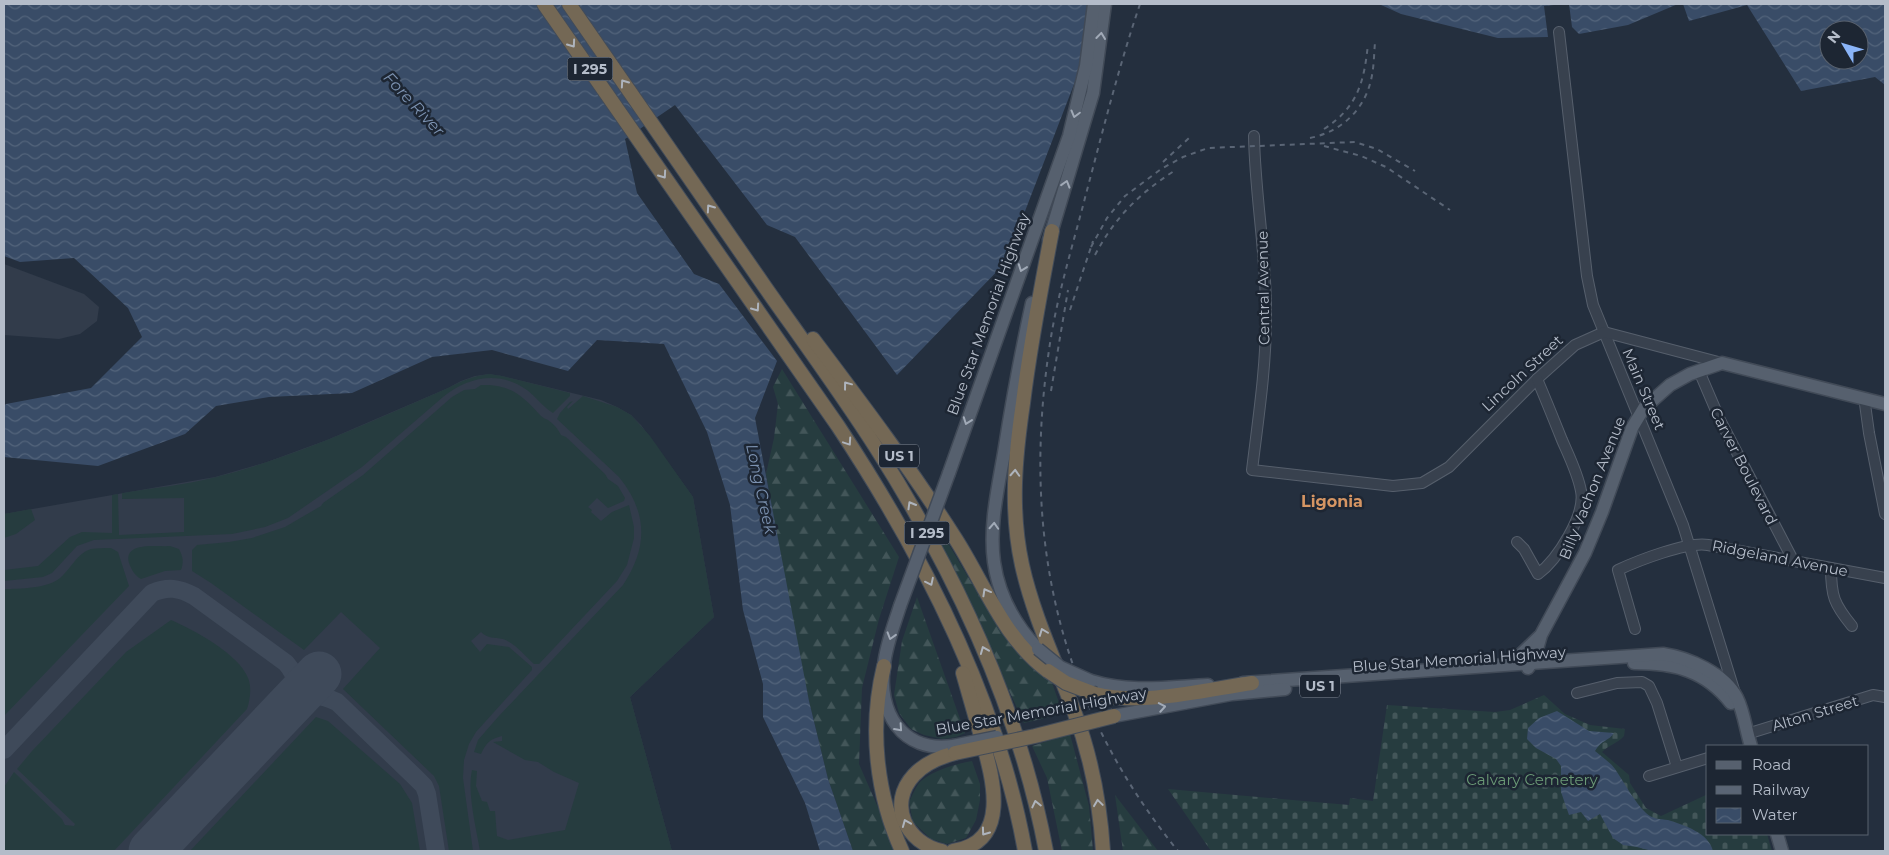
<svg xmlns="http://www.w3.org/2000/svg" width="1889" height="855" viewBox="0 0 1889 855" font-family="Montserrat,sans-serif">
<defs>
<pattern id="forest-firs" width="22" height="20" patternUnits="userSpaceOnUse" patternTransform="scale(1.25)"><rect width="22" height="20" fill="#263c3f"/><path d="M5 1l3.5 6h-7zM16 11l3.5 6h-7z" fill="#435659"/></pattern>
<pattern id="cemetery-stones" width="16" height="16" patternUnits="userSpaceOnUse" patternTransform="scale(1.25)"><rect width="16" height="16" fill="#263c3f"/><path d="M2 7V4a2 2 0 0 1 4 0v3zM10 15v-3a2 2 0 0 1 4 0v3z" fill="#435659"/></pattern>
<pattern id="water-waves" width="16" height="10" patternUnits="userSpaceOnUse" patternTransform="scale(1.25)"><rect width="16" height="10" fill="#394c67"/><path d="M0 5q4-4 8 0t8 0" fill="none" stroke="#53647b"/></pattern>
</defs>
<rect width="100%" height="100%" fill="#242f3e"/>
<g fill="#323c4b">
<polygon points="4,264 84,294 99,307 97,321 80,334 59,339 4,335"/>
<polygon points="489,374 502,376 601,400 617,407 631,415 641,425 693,497 714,617 630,697 672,851 4,851 4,514 215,477 267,462 327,440 448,388 461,381 475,376"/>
</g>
<g fill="#263c3f">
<path d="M489,374l13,2 68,17v3l-17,17c-9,-5 -17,-16 -26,-23 -28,-20 -59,-13 -84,7l-81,70 -74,51 -23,9 -33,7 -138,6 -17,6 -25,27 -9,4 -39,4v-11l34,-4 32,-29 12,-5 30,1v-38l6,-1 1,41 65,-3v-34l-62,1v-6c31,-5 63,-8 94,-16 80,-20 156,-56 232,-89 13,-7 25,-12 41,-14z"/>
<path d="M481,385c30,-1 42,11 60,31 2,2 5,3 7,4 6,4 10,9 13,15l5,2 39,37 3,5 10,7 7,12 -1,3 -16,7 -11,-10 -9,9 4,3 -1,2 10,9 11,-9 17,-7 5,22v11l-7,27 -10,16 -78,83h-5c-9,-8 -19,-21 -31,-25 -9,-2 -15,0 -22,-7l-10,9 9,11 7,-8 22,3 23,20v3l-56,62 -7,12 -5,16 -1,18 10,73h-24l-10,-65 -5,-10 -91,-87 37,-41 -39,-36 -37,38 -93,-67 -19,-12v-21l5,-5 32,-3 23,-4 33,-11 36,-21 2,-3 40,-28 89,-78 12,-7 11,-1z"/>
<path d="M583,396l34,11 14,8 19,21 43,61 21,120 -84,80 42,154h-192c-4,-24 -13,-58 -8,-81l5,1 -1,15 6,15 5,1 3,9h5l2,25 11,4 57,-10 14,-47 -25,-11 -16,-10 -13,-2 -32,-18 9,-1v-5c-12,3 -16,7 -21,18l-7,-2 4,-12 20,-23 125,-132c25,-38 25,-72 -4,-108l-62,-58 3,-6 10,-11 3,-1 -6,6 1,2z"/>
<polygon points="31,509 35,520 16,534 4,538 4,514"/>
<path d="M170,546l9,3c4,8 5,13 2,21l-16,1 -24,8c-6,-3 -10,-10 -12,-16 -6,-22 29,-16 41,-17z"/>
<path d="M111,548l7,4 11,34 -125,130v-127c15,0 45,-1 56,-11 11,-9 17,-25 31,-29 6,-1 13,-1 20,-1z"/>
<path d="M171,620c23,10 68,34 77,58 4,9 2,22 -1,31l-133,142h-110v-64l10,-15 48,47 3,6 9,1 1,-2 -58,-55 15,-18 94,-99z"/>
<polygon points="316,717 328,721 400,784 412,803 420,851 190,851"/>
</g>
<g fill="url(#forest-firs)">
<polygon points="782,369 899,557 879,619 862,688 859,764 897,851 853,851 828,779 809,701 793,625 766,474 774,438 778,404 773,387"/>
<polygon points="939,528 996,624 1036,671 1051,680 1063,714 1024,723 937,534"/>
<polygon points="917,597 965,733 956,737 943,739 924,735 911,729 899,713 894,695 902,641"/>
<polygon points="1070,734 1089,806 1093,851 1062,851 1047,778 1032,746"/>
<path d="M972,761l8,23v16l-4,20 -10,18 -19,6 -16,-5 -18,-17 -4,-20c3,-6 7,-16 12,-21 13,-11 35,-17 51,-20z"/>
<polygon points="1115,795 1158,851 1123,851"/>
</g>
<path fill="url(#cemetery-stones)" d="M1544,695l21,19 25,11 35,4 -1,7c-6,7 -15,9 -22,16l27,23 1,8 16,25 15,8 47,-22v40h59l5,17h-561l-43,-62 181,16 1,-7 23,3 14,-96 108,7 15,-2z"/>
<g fill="url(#water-waves)" fill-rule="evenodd">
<polygon points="4,4 1105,4 1005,263 897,375 795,237 767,225 675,105 625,139 637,193 694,274 719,284 777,361 755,418 809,701 828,779 853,851 820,851 805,803 763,717 763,684 743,610 730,505 707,432 664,344 597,340 568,371 492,350 432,357 352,393 269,397 216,406 185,434 98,466 4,457 4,406 6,404 91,388 142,337 128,308 74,258 20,262 4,256"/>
<polygon points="1379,4 1564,4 1544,6 1548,37 1498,38 1401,14"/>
<polygon points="1569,4 1678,4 1628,25 1579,34 1572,27"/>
<path d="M1683,4h202v81l-10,-8 -74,14 -54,-86 -58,16zM1829,30h30v30h-30z"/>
<path d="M1557,711l32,20 25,2c-5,8 -13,7 -19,18 7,6 15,11 20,18 9,13 20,34 31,44 6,6 14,6 22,7 16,5 41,13 45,31h-61l-15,-4 -14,-2 -10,-7 -13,-24 -12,7 -7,-9 -12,3 -8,-23v-26l-5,-7 -20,-11 -9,-9 1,-11 11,-10z"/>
</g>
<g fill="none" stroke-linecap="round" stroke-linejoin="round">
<g stroke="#3f4a5a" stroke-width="18">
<path d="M287,707c19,-12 29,-15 50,-5l78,75 9,9 3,8 9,57"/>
<path d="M4,750l148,-157c16,-7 27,-5 42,3l92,67c14,16 11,28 1,44"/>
</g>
<polyline stroke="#3f4a5a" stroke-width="45" points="151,851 319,674"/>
<defs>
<g id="minor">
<polyline points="1559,32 1587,276 1593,305 1683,525 1735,693"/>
<path d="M1254,136c1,61 13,121 12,182 0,51 -8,102 -14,152l141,16 29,-3 27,-16 88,-88 38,-34 29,-13 118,31"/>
<polyline points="1699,371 1720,420 1793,560"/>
<polyline points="1866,399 1865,404 1869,433 1885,514"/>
<path d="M1517,542l7,7 14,25c19,-14 48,-59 43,-83 -3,-17 -12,-35 -19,-51 -8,-20 -16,-40 -25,-61"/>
<path d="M1831,568c0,28 3,36 21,58"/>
<path d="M1635,629l-17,-59c19,-9 70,-29 90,-25l177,33"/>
<polyline points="1577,693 1617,683 1642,682 1649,686 1657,703 1677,767"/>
<polyline points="1747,734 1873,695 1885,697"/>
<polyline points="1649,776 1708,758"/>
</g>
<g id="major">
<polyline points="1049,240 1093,93 1105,4"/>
<path d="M1032,303c-11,50 -20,99 -28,150 -6,35 -15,73 -10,109 5,35 21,63 44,87"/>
<polyline points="949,473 1069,136 1086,66 1094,4"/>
<path d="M900,606c-6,19 -14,39 -16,59 -7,47 18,88 69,81"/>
<path d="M1634,663c40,0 71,7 97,40"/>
<polyline points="1511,664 1539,637"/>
<polyline points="1528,668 1535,656 1541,635 1585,553 1602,512 1632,428 1644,408 1670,385 1690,374 1722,363 1885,404"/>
<path d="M1091,681c39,12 77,6 117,4"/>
<path d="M1243,683l420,-29c26,4 61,19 74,44 7,14 9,33 14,48"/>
<polyline points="1114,716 1232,694 1285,689"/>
<polyline points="1777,834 1782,851"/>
</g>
<g id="highway">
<path d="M544,4l294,422c84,127 160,274 187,425"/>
<path d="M569,4c65,94 131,189 196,283 38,54 77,107 112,162 78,123 142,258 169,402"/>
<path d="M1052,231c-11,57 -22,114 -29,172 -8,54 -13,107 -1,162 11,50 34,98 52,146 17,45 26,92 29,140"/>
<path d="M813,339c49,65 98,130 142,199 29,45 48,100 93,133"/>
<path d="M884,666c-15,61 -8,128 18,185"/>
<path d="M1095,694c48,12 109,-4 157,-11"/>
<path d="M942,851c-36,-8 -55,-47 -28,-76 11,-12 26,-18 41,-22"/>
<path d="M953,851c60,-9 39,-76 28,-115 -6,-21 -12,-42 -18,-63"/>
</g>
</defs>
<use href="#minor" stroke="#565f6c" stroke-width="12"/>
<use href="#major" stroke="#414a57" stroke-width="15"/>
<use href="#highway" stroke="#434c59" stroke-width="16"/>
<use href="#minor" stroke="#38414e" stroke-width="10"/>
<use href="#major" stroke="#56606e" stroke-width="12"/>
<use href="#highway" stroke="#746855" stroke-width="14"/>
<g stroke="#5a6575" stroke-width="2" stroke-dasharray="5 5" stroke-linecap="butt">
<path d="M1140,4c-21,62 -37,126 -54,190 -12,47 -27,95 -35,143 -31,191 4,363 127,514"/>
<path d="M1324,129c34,-22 40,-47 44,-85"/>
<path d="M1310,138c30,-6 54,-27 61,-58 3,-12 3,-26 4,-38"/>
<polyline points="1324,146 1361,156 1386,167 1450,210"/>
<polyline points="1163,162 1189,138"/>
<polyline points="1091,247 1107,218 1125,196 1161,169 1183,157 1208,148 1355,142 1377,149 1415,171"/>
<path d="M1095,255c20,-38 44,-61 79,-84"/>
<polyline points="1070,310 1093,241"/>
<polyline points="1051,391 1068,290"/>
</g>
<defs>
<g id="major-bridge">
<polyline points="900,606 949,473"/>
<polyline points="1038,649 1060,667 1091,681"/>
<polyline points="953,746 997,737"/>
</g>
<g id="highway-bridge">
<polyline points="1048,671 1066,683 1095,694"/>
<polyline points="955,753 1035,736 1114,716"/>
</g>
</defs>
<use href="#major-bridge" stroke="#414a57" stroke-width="15" stroke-linecap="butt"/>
<use href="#highway-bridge" stroke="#434c59" stroke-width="16" stroke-linecap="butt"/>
<use href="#major-bridge" stroke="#56606e" stroke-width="12"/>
<use href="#highway-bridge" stroke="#746855" stroke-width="14"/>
</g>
<defs><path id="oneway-chevron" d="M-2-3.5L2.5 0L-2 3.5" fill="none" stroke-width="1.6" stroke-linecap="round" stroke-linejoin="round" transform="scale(1.25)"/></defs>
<g stroke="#a1aab7">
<use href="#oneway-chevron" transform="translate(1101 36) rotate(-83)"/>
<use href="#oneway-chevron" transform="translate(1075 114) rotate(105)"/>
<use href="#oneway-chevron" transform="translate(1066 184) rotate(-73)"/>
<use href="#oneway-chevron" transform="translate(1022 268) rotate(110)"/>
<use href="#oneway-chevron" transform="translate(967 421) rotate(110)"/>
<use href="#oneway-chevron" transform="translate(994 526) rotate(-87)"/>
<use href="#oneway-chevron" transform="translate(891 636) rotate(107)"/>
<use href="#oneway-chevron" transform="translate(1162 707) rotate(-10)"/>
<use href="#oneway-chevron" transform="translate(899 728) rotate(48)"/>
</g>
<g stroke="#aeb4bd">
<use href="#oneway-chevron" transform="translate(572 44) rotate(55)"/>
<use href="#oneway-chevron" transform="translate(624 83) rotate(-125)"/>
<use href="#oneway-chevron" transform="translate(663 175) rotate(55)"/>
<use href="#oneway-chevron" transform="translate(710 208) rotate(-125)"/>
<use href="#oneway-chevron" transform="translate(756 308) rotate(55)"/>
<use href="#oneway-chevron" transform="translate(847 385) rotate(-127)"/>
<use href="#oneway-chevron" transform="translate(848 442) rotate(56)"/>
<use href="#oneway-chevron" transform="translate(1015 473) rotate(-87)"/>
<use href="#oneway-chevron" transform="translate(911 505) rotate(-120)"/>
<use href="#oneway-chevron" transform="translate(930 582) rotate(64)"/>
<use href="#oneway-chevron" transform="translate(986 592) rotate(-119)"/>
<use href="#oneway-chevron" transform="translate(1043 632) rotate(-111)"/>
<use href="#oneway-chevron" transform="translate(984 650) rotate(-112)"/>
<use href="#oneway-chevron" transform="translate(1098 803) rotate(-98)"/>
<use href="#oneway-chevron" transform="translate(1036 804) rotate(-103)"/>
<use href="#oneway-chevron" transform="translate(906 823) rotate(-112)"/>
<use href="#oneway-chevron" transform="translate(985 832) rotate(126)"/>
</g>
<g text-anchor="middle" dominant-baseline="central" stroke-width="5" stroke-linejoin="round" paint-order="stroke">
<g fill="#1d2633" stroke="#878f9c" stroke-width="1">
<rect x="567.5" y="57.5" width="45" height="23" rx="4"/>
<rect x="879" y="444.5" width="40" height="23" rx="4"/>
<rect x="904.5" y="521.5" width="45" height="23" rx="4"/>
<rect x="1300" y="674.5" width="40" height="23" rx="4"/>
</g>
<g font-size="14" font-weight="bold" fill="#b4bcc9">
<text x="590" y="69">I 295</text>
<text x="899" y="456">US 1</text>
<text x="927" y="533">I 295</text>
<text x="1320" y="686">US 1</text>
</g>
<g font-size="15" fill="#b4bcc9" stroke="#1d2633">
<text transform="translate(1263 288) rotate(-91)">Central Avenue</text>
<text transform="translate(988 314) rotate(-70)">Blue Star Memorial Highway</text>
<text transform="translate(1522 373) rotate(-43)">Lincoln Street</text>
<text transform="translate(1644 389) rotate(67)">Main Street</text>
<text transform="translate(1744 466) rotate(63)">Carver Boulevard</text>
<text transform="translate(1592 488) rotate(-68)">Billy Vachon Avenue</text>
<text transform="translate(1780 558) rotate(11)">Ridgeland Avenue</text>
<text transform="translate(1459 659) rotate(-4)">Blue Star Memorial Highway</text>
<text transform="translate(1041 711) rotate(-10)">Blue Star Memorial Highway</text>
<text transform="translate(1815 713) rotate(-17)">Alton Street</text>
</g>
<g font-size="15" fill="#6b9a76" stroke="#1d2633">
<text x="1532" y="779">Calvary Cemetery</text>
</g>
<g font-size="16" font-style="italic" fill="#7c92b1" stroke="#1d2633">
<text transform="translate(414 104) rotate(47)">Fore River</text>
<text transform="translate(761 489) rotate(78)">Long Creek</text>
</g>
<g font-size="16" font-weight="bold" fill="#d59563" stroke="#1d2633">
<text x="1332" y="501">Ligonia</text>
</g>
</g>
<rect width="1889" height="855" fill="none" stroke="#b4bcc9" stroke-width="10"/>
<rect x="1706" y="745" width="162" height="90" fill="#1d2633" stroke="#59626f"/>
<rect x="1716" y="761" width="25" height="8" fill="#56606e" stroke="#59626f"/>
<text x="1752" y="770" font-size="15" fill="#b4bcc9">Road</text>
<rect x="1716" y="786" width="25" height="8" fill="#5a6575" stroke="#59626f"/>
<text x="1752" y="795" font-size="15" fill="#b4bcc9">Railway</text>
<rect x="1716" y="808" width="25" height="15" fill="url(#water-waves)" stroke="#59626f"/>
<text x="1752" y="820" font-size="15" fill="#b4bcc9">Water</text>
<g transform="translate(1844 45) rotate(308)"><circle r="24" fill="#1d2633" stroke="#59626f"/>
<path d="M0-4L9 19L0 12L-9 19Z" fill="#8ab4f8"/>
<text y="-8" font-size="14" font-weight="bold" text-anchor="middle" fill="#b4bcc9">N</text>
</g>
</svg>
